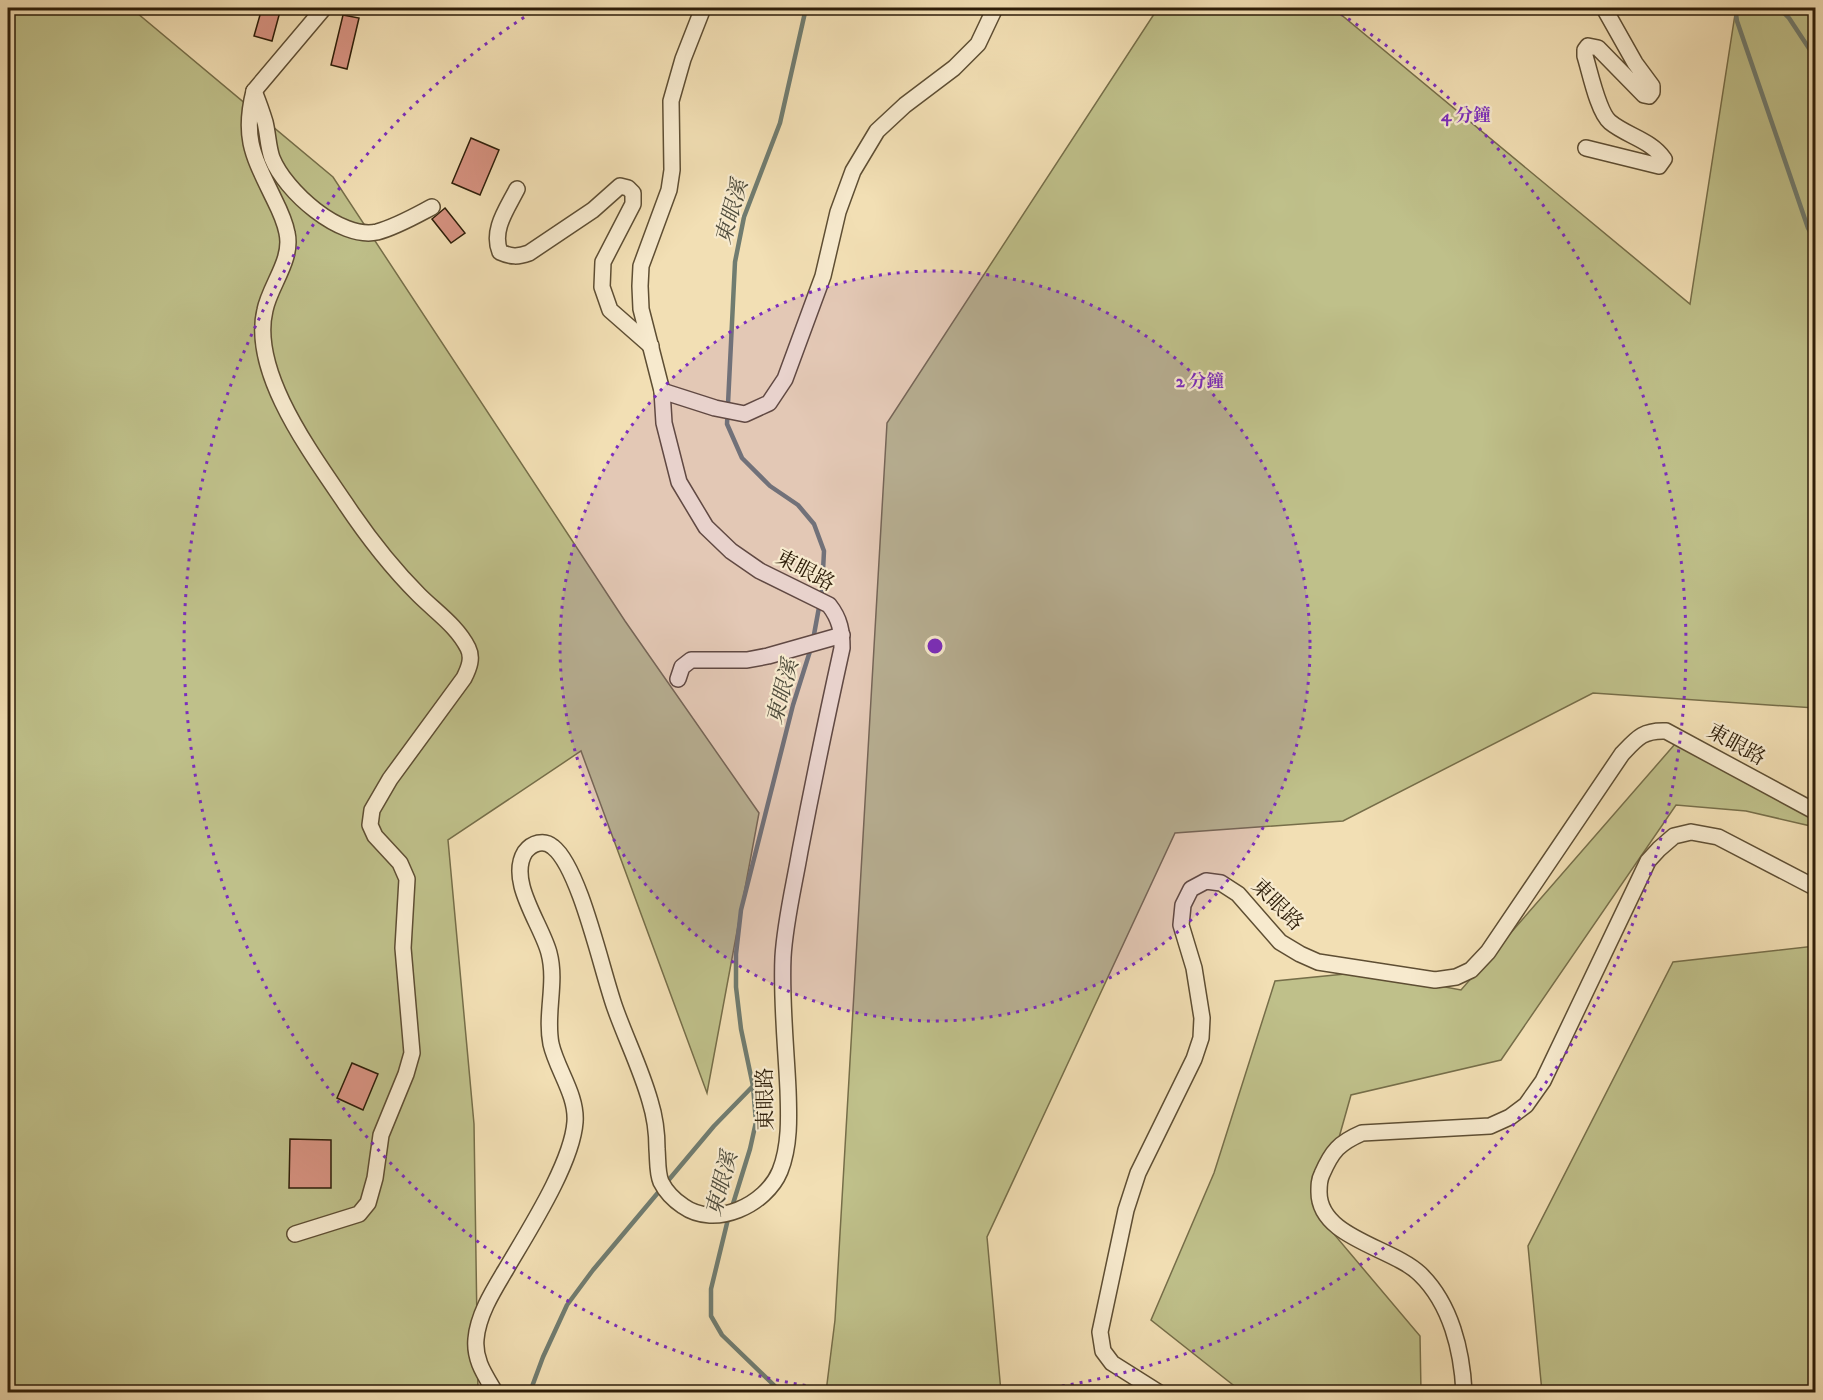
<svg xmlns="http://www.w3.org/2000/svg" width="1823" height="1400" viewBox="0 0 1823 1400" font-family="'IM FELL DW Pica','Noto Serif TC',serif">
<rect width="100%" height="100%" fill="#f2dfb4"/>
<filter id="stains"><feTurbulence type="fractalNoise" baseFrequency=".00333" numOctaves="4"/><feColorMatrix values="0 0 0 0 .2 0 0 0 0 .09 0 0 0 0 .02 0 0 0 .5 -.17"/></filter>
<radialGradient id="worn" r=".72"><stop offset=".6" stop-color="#630" stop-opacity="0"/><stop offset="1" stop-color="#630" stop-opacity=".3"/></radialGradient>
<g fill="#bfc08a" stroke="#766e49" stroke-width="1.5">
<polygon points="8,8 131,8 333,177 625,621 759,813 707,1093 581,751 448,840 474,1124 478,1392 8,1392"/>
<polygon points="1158,8 1333,8 1690,304 1736,8 1815,8 1815,708 1593,693 1343,821 1175,833 987,1237 1001,1392 826,1392 835,1320 887,423"/>
<polygon points="1682,736 1815,813 1815,827 1746,811 1676,805 1501,1060 1351,1095 1322,1198 1333,1233 1420,1336 1421,1392 1242,1392 1151,1320 1214,1173 1275,981 1365,972 1461,990"/>
<polygon points="1815,946 1815,1392 1542,1392 1528,1246 1673,962"/>
</g>
<g fill="none" stroke-linecap="round" stroke-linejoin="round">
<g stroke="#707c70" stroke-width="4.5">
<polyline points="806,8 780,123 744,217 735,262 727,424 742,458 770,486 798,505 814,524 824,551 822,591 813,640"/>
<polyline points="1735,8 1737,21 1808,228 1816,243"/>
<polyline points="1779,8 1789,18 1816,59"/>
<polyline points="732,1207 750,1149 756,1122 753,1086 741,1029 736,987 736,954 741,910 793,705 811,648"/>
<polyline points="729,1215 711,1289 711,1316 722,1335 781,1392"/>
<polyline points="530,1392 543,1357 567,1305 593,1270 714,1126 753,1086"/>
</g>
</g>
<g fill="#d79281" stroke="#2d1d08" stroke-width="1.5">
<polygon points="262,8 281,8 272,41 254,36"/>
<polygon points="343,15 359,18 347,69 331,65"/>
<polygon points="471,138 499,150 480,195 452,183"/>
<polygon points="445,208 465,233 451,243 432,219"/>
<polygon points="352,1063 378,1074 363,1110 337,1098"/>
<polygon points="290,1139 331,1140 331,1188 289,1188"/>
</g>
<g fill="none" stroke-linecap="round" stroke-linejoin="round">
<defs>
<g id="minor">
<path d="M254,91c4,10 8,21 11,31 3,12 3,25 7,36 13,33 68,82 105,74 19,-5 38,-16 55,-25"/>
<path d="M1586,148l73,18 5,-7c-13,-19 -37,-23 -54,-37 -12,-10 -20,-50 -25,-66v-6l3,-4 10,2 46,47 5,1 3,-4v-6l-17,-23 -31,-55"/>
<path d="M517,189c-10,20 -26,41 -17,63 11,5 18,5 29,1l64,-43 27,-24 8,2 5,5v11l-30,58 -1,25 8,23 41,36"/>
<polyline points="662,391 715,408 745,414 769,403 785,379 823,276 838,212 853,171 877,131 905,105 954,68 978,44 995,8"/>
<polyline points="678,679 682,667 691,660 747,660 768,656 842,635"/>
<path d="M295,1234l64,-20 9,-11 7,-25 6,-43 25,-61 6,-21 -9,-105 4,-69 -7,-16 -25,-27 -5,-11 2,-15 18,-31 74,-101c5,-10 9,-20 4,-30 -11,-22 -32,-36 -49,-53 -29,-29 -52,-59 -74,-92 -33,-49 -95,-131 -80,-193 5,-25 28,-50 22,-77 -2,-11 -8,-24 -13,-34 -20,-42 -32,-60 -20,-108l70,-83"/>
<path d="M495,1392c-10,-17 -21,-32 -19,-53 2,-24 17,-48 29,-68 22,-38 67,-107 70,-149 2,-27 -18,-52 -24,-78 -6,-30 6,-61 -2,-91 -7,-28 -42,-72 -24,-101 7,-9 19,-13 28,-5 27,21 49,125 62,161 11,31 26,61 35,93 5,16 7,32 7,48 1,11 0,24 4,33 5,10 13,18 22,24 32,23 83,-1 97,-35 10,-25 9,-54 8,-81 -2,-44 -7,-89 -5,-133 2,-35 11,-71 17,-106 13,-68 27,-135 42,-203 0,-17 -2,-29 -13,-43l-69,-34 -29,-20 -25,-24 -27,-45 -15,-59 -2,-32 -21,-82 -1,-23 1,-20 28,-76 3,-20 -1,-69 12,-42 20,-51"/>
<path d="M1158,1392l-46,-29 -9,-12 -3,-19 26,-122 12,-37 56,-114 7,-21 1,-20 -8,-50 -13,-43 2,-20 8,-16 15,-8 15,2 17,11 42,48 20,12 18,8 117,18 21,-3 15,-7 17,-18 134,-198c15,-16 21,-24 44,-23l150,81"/>
<path d="M1464,1392c-2,-41 -13,-88 -44,-118 -28,-27 -101,-36 -101,-82 0,-7 0,-12 3,-18 10,-23 17,-31 40,-41l128,-7 20,-9 16,-12 17,-24 105,-220 11,-12 15,-13 17,-4 27,5 98,51"/>
</g>
</defs>
<use href="#minor" stroke="#5e4e33" stroke-width="18"/>
<use href="#minor" stroke="#f7eace" stroke-width="15"/>
</g>
<circle cx="935" cy="646" r="375" fill="#7b2cbf" fill-opacity=".12"/>
<g fill="none" stroke="#7b2cbf" stroke-width="3" stroke-dasharray="3 6">
<circle cx="935" cy="646" r="375"/>
<path d="M850 1392A751 751 0 0 1 537 9M1333 9A751 751 0 0 1 1020 1392"/>
</g>
<g text-anchor="middle" dominant-baseline="central" stroke-width="4.5" stroke-linejoin="round" paint-order="stroke">
<g font-size="21" fill="#2d1d08" stroke="#f7eace">
<text transform="translate(805 571) rotate(28)">東眼路</text>
<text transform="translate(1736 745) rotate(29)">東眼路</text>
<text transform="translate(1277 905) rotate(45)">東眼路</text>
<text transform="translate(766 1099) rotate(-91)">東眼路</text>
</g>
<g font-size="22" font-style="italic" fill="#4f4c3c" stroke="#f7eace">
<text transform="translate(732 212) rotate(-74)">東眼溪</text>
<text transform="translate(783 692) rotate(-75)">東眼溪</text>
<text transform="translate(722 1184) rotate(-75)">東眼溪</text>
</g>
</g>
<circle cx="935" cy="646" r="9" fill="#7b2cbf" stroke="#f7eace" stroke-width="3"/>
<g font-size="18" text-anchor="middle" font-weight="bold" fill="#7b2cbf" stroke="#f7eace" stroke-width="4.5" stroke-linejoin="round" paint-order="stroke">
<text x="1466" y="121">4 分鐘</text>
<text x="1200" y="387">2 分鐘</text>
</g>
<rect width="1823" height="1400" fill="none" stroke="#f2dfb4" stroke-width="30"/>
<rect x="9" y="9" width="1805" height="1382" fill="none" stroke="#2d1d08" stroke-width="3"/>
<rect x="15" y="15" width="1793" height="1370" fill="none" stroke="#2d1d08" stroke-width="1.5"/>
<rect width="100%" height="100%" filter="url(#stains)"/>
<rect width="100%" height="100%" fill="url(#worn)"/>
</svg>
